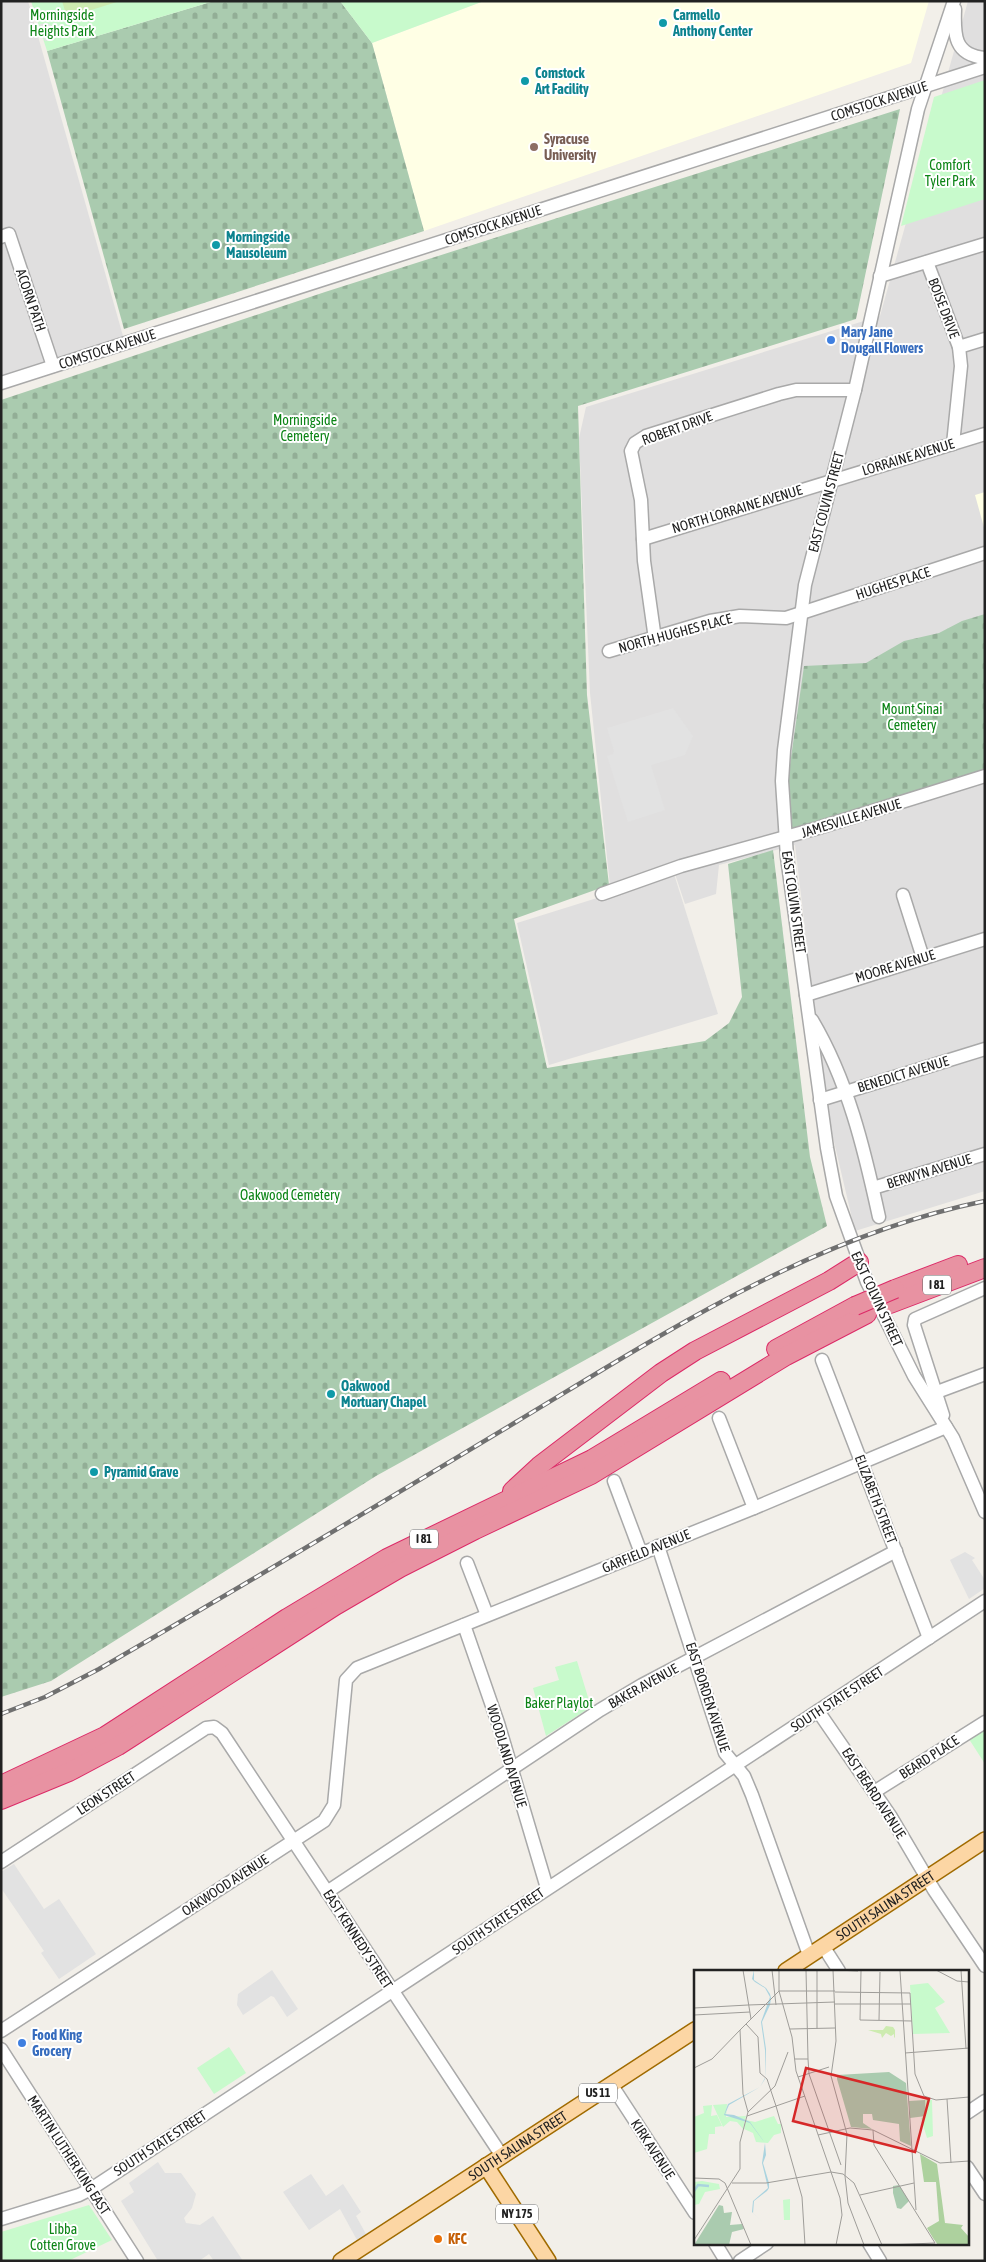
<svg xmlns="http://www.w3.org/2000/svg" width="986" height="2262" viewBox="0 0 986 2262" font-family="'Asap Condensed',sans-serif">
<defs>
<pattern id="cemetery-stones" width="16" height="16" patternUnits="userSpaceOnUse" patternTransform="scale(1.25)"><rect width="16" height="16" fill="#aacbaf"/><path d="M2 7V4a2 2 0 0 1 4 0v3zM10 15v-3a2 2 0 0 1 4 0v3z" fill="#92ae96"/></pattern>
</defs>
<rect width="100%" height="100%" fill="#f2efe9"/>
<g fill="#e0dfdf">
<polygon points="1,1 28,1 125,343 1,383"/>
<polygon points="968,1 985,1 985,1191 855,1231 827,1112 795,845 719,865 716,894 685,904 672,865 610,886 590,693 579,438 586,407 880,316"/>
<polygon points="674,874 718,1014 549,1065 517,923"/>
</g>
<g fill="#ffffe5">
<polygon points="484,1 929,1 911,63 424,231 372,43"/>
<polygon points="985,492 985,531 975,495"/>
</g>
<g fill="url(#cemetery-stones)">
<polygon points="214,1 340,1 372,43 424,231 124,329 47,51"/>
<polygon points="900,109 856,319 578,406 587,695 609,885 514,919 547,1068 705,1041 729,1023 742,997 728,864 773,850 810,1157 827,1226 376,1476 51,1681 1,1697 1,400 325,292"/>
<polygon points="985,614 985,770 792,829 788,779 804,666 866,663 904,641 939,633 962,621"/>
</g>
<g fill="#c8facc">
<polygon points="31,1 214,1 47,51"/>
<polygon points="340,1 484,1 372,43"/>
<polygon points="985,80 985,199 901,226 934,97"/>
<polygon points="577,1661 591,1707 546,1736 533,1688 559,1680 555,1667"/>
<polygon points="985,1726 985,1764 967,1736"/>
<polygon points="229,2047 246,2073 214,2094 197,2068"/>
<polygon points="89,2205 112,2240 68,2261 1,2261 1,2232"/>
</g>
<polygon fill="#cdebb0" points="62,1 120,1 88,11 66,14"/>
<g fill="#e2e2e2">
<polygon points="47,23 57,29 75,28 75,32 45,41 40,24"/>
<polygon points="673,708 693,736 685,755 651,765 665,810 628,822 607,756 613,754 614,751 607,728"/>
<polygon points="965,1552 975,1558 972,1560 985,1580 985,1588 969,1599 950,1560"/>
<polygon points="14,1864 44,1909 59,1899 96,1954 59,1979 41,1953 44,1951 1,1888 1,1872"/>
<polygon points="272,1970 298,2009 287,2017 274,1997 271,1996 243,2015 237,2005 238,1994"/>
<polygon points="158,2162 165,2173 181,2173 196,2194 192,2208 184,2218 186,2223 200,2225 213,2216 243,2261 214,2261 209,2254 199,2261 158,2261 121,2201 134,2192 129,2183"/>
<polygon points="311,2174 326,2196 343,2184 361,2212 356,2216 366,2234 357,2240 340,2209 309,2230 283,2192"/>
</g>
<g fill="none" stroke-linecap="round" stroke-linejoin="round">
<defs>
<g id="minor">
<polyline points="954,1 918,109 855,390 805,585 784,750 782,781 787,857 827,1148 836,1196 867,1282 914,1376 953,1438 985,1512"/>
<path d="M955,9c-1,26 -1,46 30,49"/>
<polyline points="1,237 9,234 53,366"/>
<polyline points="927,262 959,347 961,366 953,444"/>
<polyline points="880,276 985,244"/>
<polyline points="959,347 985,339"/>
<polyline points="1,383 985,67"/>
<polyline points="643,539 985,434"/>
<polyline points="655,639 644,561 641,500 631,451 635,443 646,436 779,394 796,390 855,390"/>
<polyline points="609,651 710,621 740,616 786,618 985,553"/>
<polyline points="602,894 681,866 818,828 985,776"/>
<polyline points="903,895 923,958"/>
<polyline points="806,995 985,939"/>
<path d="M812,1020c36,61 52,128 67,197"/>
<polyline points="820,1100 985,1049"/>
<polyline points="873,1188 985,1154"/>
<polyline points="822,1360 929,1638"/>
<polyline points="937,1392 985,1374"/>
<polyline points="943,1415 914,1325 915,1319 985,1288"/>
<polyline points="719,1418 754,1508"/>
<polyline points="614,1481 641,1553"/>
<polyline points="658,1546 725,1753 744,1776 752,1795 809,1955"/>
<polyline points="467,1563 487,1615"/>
<polyline points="464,1625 498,1723 547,1888"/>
<polyline points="818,1711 891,1817 934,1890 985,1966"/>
<polyline points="874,1792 985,1722"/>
<polyline points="1,1862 206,1728 214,1727 222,1733 502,2156"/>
<polyline points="327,1892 600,1710 642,1685 896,1551"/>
<polyline points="823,1946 839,1971"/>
<polyline points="1,2031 324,1821 334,1805 346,1680 357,1668 754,1508 946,1427"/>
<polyline points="1,2049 137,2261"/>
<polyline points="611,2084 695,2213"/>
<polyline points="967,2113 985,2101"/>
<polyline points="967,2167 985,2194"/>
<polyline points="1,2219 79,2195 91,2189 985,1601"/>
<polyline points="715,2243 726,2261"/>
<polyline points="869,2243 880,2261"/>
<polyline points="740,2261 767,2243"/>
</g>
<g id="major">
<path id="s1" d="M786,1971l199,-131"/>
<polyline points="486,2166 548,2261"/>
<path id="s2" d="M341,2261l354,-231"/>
</g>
<g id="highway">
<polyline points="895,1289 958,1265"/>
<polyline points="890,1304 985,1268"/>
<polyline points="776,1349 855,1306"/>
<polyline points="512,1491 539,1466 661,1373 695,1351 829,1281 859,1262"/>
<polyline points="1,1785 105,1736 287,1618 387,1558 592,1459 721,1381"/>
<polyline points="1,1800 69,1772 118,1746 335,1606 400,1568 475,1530 591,1475 786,1356 867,1314"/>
</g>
</defs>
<use href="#minor" stroke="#a9a9a9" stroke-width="15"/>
<use href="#major" stroke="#a06b00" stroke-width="18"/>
<use href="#highway" stroke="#dc2a67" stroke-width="20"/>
<use href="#minor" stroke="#fff" stroke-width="12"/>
<use href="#major" stroke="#fcd6a4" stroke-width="15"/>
<use href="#highway" stroke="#e892a2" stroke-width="18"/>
<defs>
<path id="rail" d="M1,1714l44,-17 54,-28c140,-81 279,-164 417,-247 148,-89 297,-186 469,-221"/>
</defs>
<use href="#rail" stroke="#707070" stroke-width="4.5"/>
<use href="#rail" stroke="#fff" stroke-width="2.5" stroke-dasharray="8" stroke-linecap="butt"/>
<defs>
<polyline id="highway-bridge" points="855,1306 895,1289"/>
</defs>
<use href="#highway-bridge" stroke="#dc2a67" stroke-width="20" stroke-linecap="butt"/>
<use href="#highway-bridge" stroke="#e892a2" stroke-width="18"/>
</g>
<g fill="#0f9aa8" stroke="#fff" stroke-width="2">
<circle cx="663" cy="23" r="5"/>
<circle cx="525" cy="81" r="5"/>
<circle cx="216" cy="245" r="5"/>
<circle cx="331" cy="1394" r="5"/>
<circle cx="94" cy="1472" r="5"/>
</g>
<circle fill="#8d6e63" stroke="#fff" stroke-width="2" cx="534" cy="147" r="5"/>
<g fill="#3f7fe0" stroke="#fff" stroke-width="2">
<circle cx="831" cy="340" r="5"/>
<circle cx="22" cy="2043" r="5"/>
</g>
<circle fill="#e8710a" stroke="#fff" stroke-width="2" cx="438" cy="2239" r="5"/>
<g text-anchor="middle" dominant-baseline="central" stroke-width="4" stroke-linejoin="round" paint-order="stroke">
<g fill="#fff" stroke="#646464" stroke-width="1">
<rect x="923" y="1275.5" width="28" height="19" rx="4"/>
<rect x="410" y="1529.5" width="28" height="19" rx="4"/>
<rect x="579" y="2083.5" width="38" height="19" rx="4"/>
<rect x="496" y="2204.5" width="42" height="19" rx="4"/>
</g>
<g font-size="12" font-weight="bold" fill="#222">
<text x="937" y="1285">I 81</text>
<text x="424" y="1539">I 81</text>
<text x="598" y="2093">US 11</text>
<text x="517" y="2214">NY 175</text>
</g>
<g font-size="14" fill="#0c8416" stroke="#fff">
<text x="62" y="15">Morningside<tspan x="62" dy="16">Heights Park</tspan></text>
<text x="950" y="165">Comfort<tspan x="950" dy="16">Tyler Park</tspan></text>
<text x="305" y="420">Morningside<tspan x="305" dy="16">Cemetery</tspan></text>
<text x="912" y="709">Mount Sinai<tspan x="912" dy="16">Cemetery</tspan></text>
<text x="290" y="1195">Oakwood Cemetery</text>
<text x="559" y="1703">Baker Playlot</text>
<text x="63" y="2229">Libba<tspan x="63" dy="16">Cotten Grove</tspan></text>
</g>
<g font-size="14" font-weight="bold" fill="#0d838f" stroke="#fff" text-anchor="start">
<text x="673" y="15">Carmello<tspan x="673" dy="16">Anthony Center</tspan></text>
<text x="535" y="73">Comstock<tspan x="535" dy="16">Art Facility</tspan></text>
<text x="226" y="237">Morningside<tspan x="226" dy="16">Mausoleum</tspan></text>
<text x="341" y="1386">Oakwood<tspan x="341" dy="16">Mortuary Chapel</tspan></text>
<text x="104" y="1472">Pyramid Grave</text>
</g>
<g font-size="14" fill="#222" stroke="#fff">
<text transform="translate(879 101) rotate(-18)">COMSTOCK AVENUE</text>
<text transform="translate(493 225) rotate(-18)">COMSTOCK AVENUE</text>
<text transform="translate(31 300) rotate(71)">ACORN PATH</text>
<text transform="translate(944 308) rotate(69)">BOISE DRIVE</text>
<text transform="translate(107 349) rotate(-18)">COMSTOCK AVENUE</text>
<text transform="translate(677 428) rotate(-20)">ROBERT DRIVE</text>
<text transform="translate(908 457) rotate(-17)">LORRAINE AVENUE</text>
<text transform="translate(826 502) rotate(-75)">EAST COLVIN STREET</text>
<text transform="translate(737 509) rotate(-17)">NORTH LORRAINE AVENUE</text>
<text transform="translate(893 583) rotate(-18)">HUGHES PLACE</text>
<text transform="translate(675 633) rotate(-15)">NORTH HUGHES PLACE</text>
<text transform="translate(851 818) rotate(-17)">JAMESVILLE AVENUE</text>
<text transform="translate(794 902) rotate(82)">EAST COLVIN STREET</text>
<text transform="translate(895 966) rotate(-17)">MOORE AVENUE</text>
<text transform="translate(903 1074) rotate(-17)">BENEDICT AVENUE</text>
<text transform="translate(929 1171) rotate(-17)">BERWYN AVENUE</text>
<text transform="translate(877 1299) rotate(65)">EAST COLVIN STREET</text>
<text transform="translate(876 1499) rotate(69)">ELIZABETH STREET</text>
<text transform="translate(646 1551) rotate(-22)">GARFIELD AVENUE</text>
<text transform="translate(643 1686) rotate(-29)">BAKER AVENUE</text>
<text transform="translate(708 1697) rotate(72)">EAST BORDEN AVENUE</text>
<text transform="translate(837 1699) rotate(-33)">SOUTH STATE STREET</text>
<text transform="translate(507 1756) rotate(73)">WOODLAND AVENUE</text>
<text transform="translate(929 1757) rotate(-33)">BEARD PLACE</text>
<text transform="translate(106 1793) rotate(-33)">LEON STREET</text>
<text transform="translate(874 1793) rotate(57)">EAST BEARD AVENUE</text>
<text transform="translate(225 1885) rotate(-33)">OAKWOOD AVENUE</text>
<text stroke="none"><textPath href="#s1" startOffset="119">SOUTH SALINA STREET</textPath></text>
<text transform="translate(498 1921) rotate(-34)">SOUTH STATE STREET</text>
<text transform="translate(358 1939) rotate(57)">EAST KENNEDY STREET</text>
<text transform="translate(160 2143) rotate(-33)">SOUTH STATE STREET</text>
<text stroke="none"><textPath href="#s2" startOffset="211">SOUTH SALINA STREET</textPath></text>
<text transform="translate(653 2149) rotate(57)">KIRK AVENUE</text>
<text transform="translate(69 2155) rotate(57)">MARTIN LUTHER KING EAST</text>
</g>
<g font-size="14" font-weight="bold" fill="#785e54" stroke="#fff" text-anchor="start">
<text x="544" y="139">Syracuse<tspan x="544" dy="16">University</tspan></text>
</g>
<g font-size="14" font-weight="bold" fill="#366cbe" stroke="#fff" text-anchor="start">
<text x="841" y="332">Mary Jane<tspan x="841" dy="16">Dougall Flowers</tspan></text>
<text x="32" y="2035">Food King<tspan x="32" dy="16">Grocery</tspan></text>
</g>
<g font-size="14" font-weight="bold" fill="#c56008" stroke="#fff" text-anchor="start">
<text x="448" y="2239">KFC</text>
</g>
</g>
<g transform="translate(694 1970)">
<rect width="275" height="275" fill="#f2efe9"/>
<path d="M192,56l7,1 2,3v7l-1,1v-4l-3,2 -5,-3 -4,5 -1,-4 -13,-4h15z" fill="#cdebb0"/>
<path d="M226,184l17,10 8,59 18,2 -2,3 8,9v8h-31l-5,-7 -6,-10 12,-7 -3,-39h-12z" fill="#add19e"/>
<path d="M195,102l17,11 5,63 -11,-5 -1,-17 -26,-4 -1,-6h-9v9l9,6 -21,-2 -14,-48v-4zM231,130l1,16 -16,2 -1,-17zM205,215l10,16 -8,8 -4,-1 -4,-15v-7zM25,235l4,1 1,7 8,-1 -2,13 12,-1 2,5 -12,3 -3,13h-35z" fill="#aacbaf"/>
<path d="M234,13l17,19 -10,6 15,25 -37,1 -3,-49zM231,130h7l1,36 -6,2 -6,-20 5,-2zM33,134l-1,13 20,-1 -3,13 -6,-7 -7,-1 -7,6 -10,-22zM18,135l-1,11 6,-1 5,11 -7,1v7h-6l-2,15 -13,4v-36l10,-4 -1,-7zM80,146l4,8h3v9l-7,2 -6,8 -12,-1 -3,-9 -9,-4 2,-9 9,2zM8,211l17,3 1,5 -15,3 -6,12 -5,1v-23zM96,229v21h-6l-1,-20z" fill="#c8facc"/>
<path d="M60,0v10l12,8 4,6 1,4 -1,7 -8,17 4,27 -1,29 -5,9 -31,18 -4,9 9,1 16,7 15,21 1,12 -3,8 6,20v5l-2,3 -13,10 -1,12 34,32 -35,-33 1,-11 15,-13 -6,-25 3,-20 -15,-20 -26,-8 4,-11 32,-17 5,-8v-29l-4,-28 9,-25 -5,-9 -10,-6 -3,-3z" fill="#aad3df"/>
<path fill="none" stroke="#aad3df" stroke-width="2.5" d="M0,221l4,-6 11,1"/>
<path fill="none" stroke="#9f9d99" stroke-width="1" d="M49,0l8,49M78,0l4,35M85,0v21l13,46 4,34 44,127 2,17 -6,30M139,0l3,71 -5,35 16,58 -2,42 3,27 16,42M142,0l22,1M162,0h80l21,11 12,1M267,0l5,79M167,1l-1,49 52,1M206,1l16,239M85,21h56M141,22l75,1 5,81 9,22M141,34h76M54,35l87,-3M0,38l54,-3M0,45l56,-3M185,50l1,-48M52,54l12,13 2,36 7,6 9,27 26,91 3,48M96,59l45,-1M123,59v-59M211,83l64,-5M101,89h13l-2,-89M114,89l1,15 32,91M0,98l18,-9 28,-29M104,107l31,-10M230,126l12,4 33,-3M253,129l4,64M54,142l27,-26 13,-34M53,146l58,-20M179,160l1,15 61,98 -48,2M124,165l32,-7 23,2 67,33 29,-2M137,202l12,2 11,9 28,62M0,208l25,1 6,4 26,62M38,213h34l65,-11M166,225l54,-12M0,270l46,-71v-27l8,-30 -5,-18 -3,-64 39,-39"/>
<path fill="#d62828" fill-opacity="0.15" stroke="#d62828" stroke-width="2.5" d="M112,98l123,31 -14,53 -122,-31z"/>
<rect width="275" height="275" fill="none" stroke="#222" stroke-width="2.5"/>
</g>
<rect width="986" height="2262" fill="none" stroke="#222222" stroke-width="5"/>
</svg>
